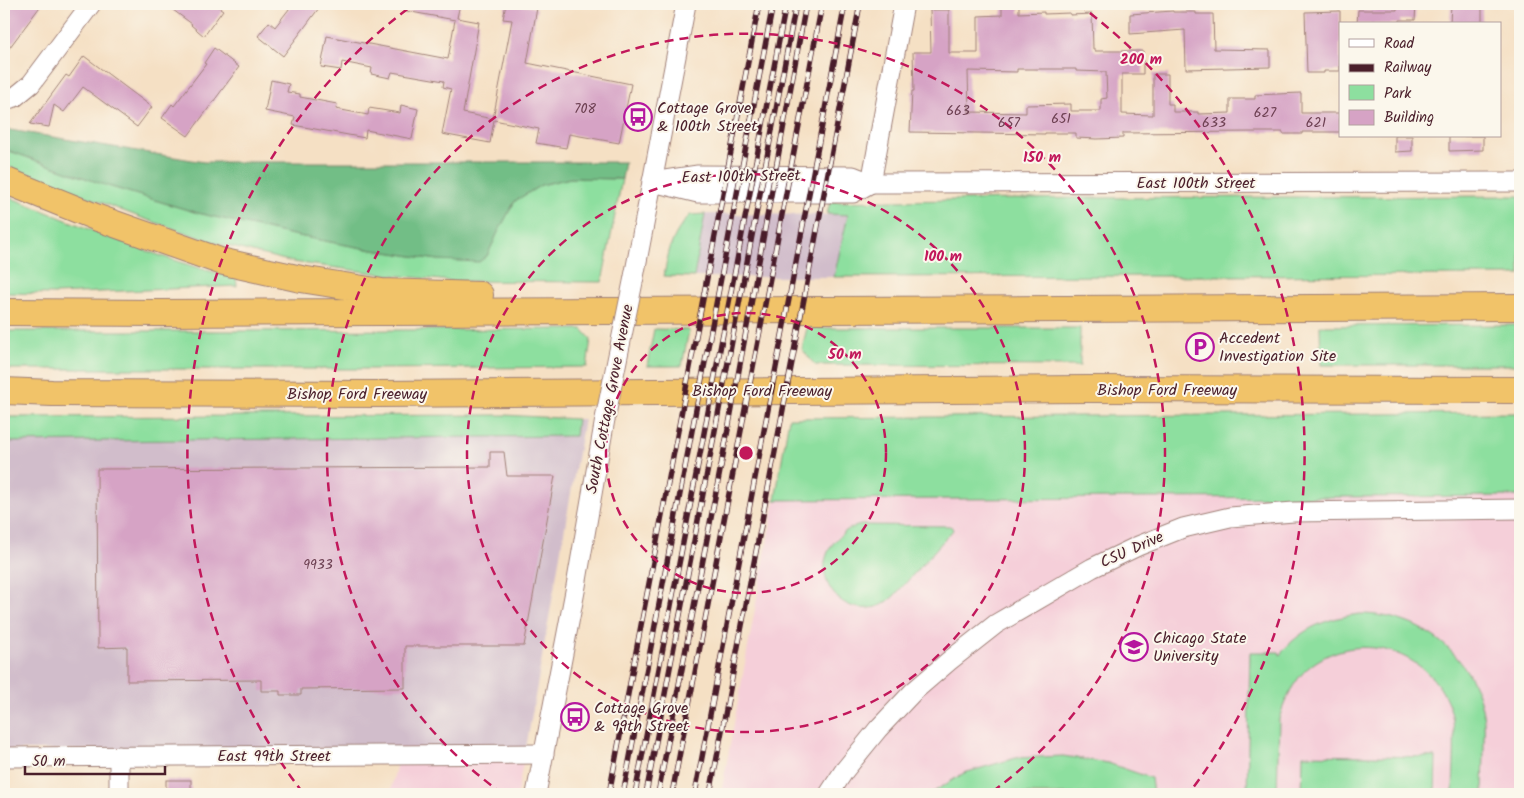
<svg xmlns="http://www.w3.org/2000/svg" width="1524" height="798" viewBox="0 0 1524 798" font-family="Kalam,sans-serif">
<rect width="100%" height="100%" fill="#fbf7ec"/>
<filter id="ink" filterUnits="userSpaceOnUse"><feTurbulence type="fractalNoise" baseFrequency=".02" numOctaves="2"/><feDisplacementMap in="SourceGraphic" scale="10" xChannelSelector="R" yChannelSelector="G"/><feConvolveMatrix kernelMatrix="1 2 1 2 8 2 1 2 1" color-interpolation-filters="sRGB"/></filter>
<filter id="wash" filterUnits="userSpaceOnUse"><feTurbulence type="fractalNoise" baseFrequency=".0096" numOctaves="4" result="noise"/><feDisplacementMap in="SourceGraphic" scale="20" xChannelSelector="R" yChannelSelector="G"/><feGaussianBlur stdDeviation="1.12" result="paint"/><feColorMatrix in="noise" values="0 0 0 0 0 0 0 0 0 0 0 0 0 0 0 0 0 1.4 0 .05"/><feComposite in="paint" operator="in"/></filter>
<g filter="url(#wash)">
<rect width="100%" height="100%" fill="#f5e0c4"/>
<g fill="#f5cfd9">
<polygon points="1520,496 1520,794 721,794 775,500"/>
<polygon points="400,748 526,748 517,794 390,794"/>
</g>
<g fill="#d1bdcb">
<polygon points="705,214 848,215 834,277 694,277"/>
<polygon points="577,419 584,419 526,748 4,750 4,442 574,436"/>
</g>
<g fill="#8ddf9f" stroke="#6c7f65">
<polygon points="4,149 108,186 198,213 288,234 373,250 438,260 487,256 499,230 515,201 541,185 570,178 622,179 602,282 451,281 382,274 293,262 216,243 142,218 4,165"/>
<path d="M4,195c76,30 153,64 232,83l1,8 -182,8 -51,-1z"/>
<polygon points="1520,196 1520,275 834,277 848,215 827,214 830,202 1088,198"/>
<path d="M705,214l-11,63 -30,-1c5,-27 7,-40 26,-61z"/>
<polygon points="1520,325 1520,365 1321,365 1320,326"/>
<polygon points="807,328 1080,328 1080,366 815,365 802,349"/>
<polygon points="582,329 591,339 587,367 372,369 4,369 4,331 247,331"/>
<polygon points="654,329 689,330 682,366 647,366"/>
<polygon points="1520,413 1520,496 775,500 789,418"/>
<polygon points="504,415 577,419 575,436 4,442 4,417"/>
<path d="M861,525l90,1 2,4 -59,66c-4,3 -8,7 -12,9 -44,17 -77,-35 -44,-67 6,-7 14,-11 23,-13z"/>
<path d="M1360,614c60,0 113,40 123,100 2,10 1,20 1,30 0,17 -1,34 -1,50h-30c0,-22 4,-62 -2,-83 -17,-55 -83,-81 -132,-51 -22,13 -33,36 -40,59l-2,75h-30l3,-142h29l1,3c20,-27 48,-37 80,-41z"/>
<polygon points="1303,755 1436,757 1435,794 1302,794"/>
<polygon points="1063,756 1108,763 1151,778 1153,794 930,794 964,773 1016,758"/>
</g>
<polygon fill="#72be86" stroke="#5e6e58" points="4,129 204,162 625,162 622,179 570,178 541,185 515,201 499,230 487,256 479,262 438,260 373,250 288,234 198,213 108,186 4,149"/>
<g id="blocks">
<g fill="#d6a3c5" fill-rule="evenodd">
<polygon points="12,4 42,4 4,55 4,14"/>
<polygon points="165,4 214,4 223,10 204,36 191,25 192,24"/>
<polygon points="293,4 322,4 283,56 258,36 269,22 275,27"/>
<polygon points="407,4 460,4 457,18 479,22 463,113 493,119 512,20 503,19 506,4 516,4 537,8 527,63 631,84 619,143 569,134 566,148 536,143 539,129 494,120 490,143 442,134 451,89 443,87 444,81 392,72 390,78 371,74 372,68 342,62 341,70 321,67 327,36 448,59 455,20 406,11"/>
<path d="M1002,4h17v9l25,-1v2l26,-1v2l22,-1 1,35h2v2h48v23h-21v40l31,1v-41h15v30h5v8h25v2l32,-1v-14h25v-4l46,-2v20h39v19h-38v2h-19v-2h-34l-126,1v5l-26,1 -21,-1v-5h-31v1l-135,-2 2,-41h2l-1,-39h18l-1,-42h19v43h29v-37l24,-1zM1017,69h59v2l30,1 1,26 -6,1v12h-30v-7l-45,1v8l-57,-1 -1,-41 49,1z"/>
<polygon points="1397,4 1416,4 1415,20 1400,20 1400,24 1357,24 1358,10 1397,10"/>
<polygon points="1451,4 1482,4 1482,23 1450,23"/>
<polygon points="1173,11 1173,12 1196,12 1196,14 1213,14 1214,49 1270,50 1270,67 1186,69 1185,30 1130,34 1130,14"/>
<polygon points="1340,11 1340,71 1324,71 1324,73 1307,73 1305,12"/>
<polygon points="214,48 239,67 188,136 162,118 172,104 174,106 206,64 204,63"/>
<polygon points="84,56 152,107 137,127 83,87 64,112 54,105 49,127 30,124 66,75 69,77"/>
<polygon points="271,80 289,84 287,92 300,94 300,97 337,104 336,109 368,115 369,108 400,113 401,105 418,109 412,139 366,130 365,138 293,125 295,117 265,111"/>
<polygon points="1395,136 1412,136 1412,151 1395,152"/>
<polygon points="1449,136 1483,136 1483,150 1449,151"/>
<polygon points="490,452 504,452 507,476 555,476 524,646 405,646 405,688 301,689 301,695 280,695 280,691 261,691 261,680 127,681 127,647 98,648 97,469 490,467"/>
<rect x="166" y="780" width="25" height="14"/>
</g>
</g>
</g>
<g filter="url(#ink)">
<use href="#blocks" fill-opacity="0" stroke="#a08078" stroke-width="1"/>
<g fill="none" stroke-linecap="round" stroke-linejoin="round">
<defs>
<g id="minor">
<polyline points="4,100 15,97 31,84 91,4"/>
<polyline points="652,182 698,175 853,176 871,183 1520,182"/>
<polyline points="871,183 904,4"/>
<polyline points="661,184 698,193 853,193 871,183"/>
<polyline points="634,277 686,4"/>
<polyline points="119,756 119,794"/>
<polyline points="4,757 544,754"/>
<polyline points="536,794 576,586 605,419"/>
<polyline points="829,794 844,771 878,729 913,692 949,661 996,624 1092,568 1138,546 1183,528 1230,517 1294,512 1520,509"/>
</g>
<g id="highway">
<polyline points="4,180 98,218 220,261 301,279 382,292 480,295"/>
<polyline points="4,312 159,313 1520,307"/>
<polyline points="4,391 52,393 377,394 1090,389 1520,390"/>
</g>
</defs>
<use href="#minor" stroke="#a08078" stroke-width="21"/>
<use href="#highway" stroke="#a08078" stroke-width="28"/>
<use href="#minor" stroke="#fff" stroke-width="19"/>
<use href="#highway" stroke="#f1c369" stroke-width="26"/>
<defs>
<g id="rail">
<polyline points="609,794 759,4"/>
<polyline points="623,794 773,4"/>
<polyline points="635,794 786,4"/>
<polyline points="646,794 796,4"/>
<polyline points="658,794 730,419 806,4"/>
<polyline points="672,794 822,4"/>
<polyline points="695,794 845,4"/>
<polyline points="710,794 860,4"/>
</g>
</defs>
<use href="#rail" stroke="#4a1f2b" stroke-width="5.5"/>
<use href="#rail" stroke="#fbf7ec" stroke-width="4" stroke-dasharray="11" stroke-linecap="butt"/>
<defs>
<polyline id="minor-bridge" points="605,419 634,277"/>
</defs>
<use href="#minor-bridge" stroke="#a08078" stroke-width="21" stroke-linecap="butt"/>
<use href="#minor-bridge" stroke="#fff" stroke-width="19"/>
</g>
</g>
<g fill="none" stroke="#c2185b" stroke-width="2.5" stroke-dasharray="9 6">
<circle cx="746" cy="453" r="140"/>
<circle cx="746" cy="453" r="279"/>
<path d="M503 794A419 419 0 1 1 989 794"/>
<path d="M303 793A558 558 0 0 1 414 4M1078 4A558 558 0 0 1 1189 793"/>
</g>
<defs>
<symbol id="bus-ring" viewBox="-11 -11 22 22"><circle r="9.5" fill="#fbf7ec" stroke="#b5179e" stroke-width="1.5"/><path d="M-5-6H5V4H4V6H2V4H-2V6H-4V4H-5ZM-3.5-4V0h7V-4ZM-3.5 1.2v1.5H-2V1.2ZM2 1.2v1.5H3.5V1.2Z" fill="#b5179e"/></symbol>
<symbol id="parking-ring" viewBox="-11 -11 22 22"><circle r="9.5" fill="#fbf7ec" stroke="#b5179e" stroke-width="1.5"/><path d="M-3.5-5.5H1a3.5 3.5 0 0 1 0 7H-1V5.5H-3.5ZM-1-3.4V-.6H.8a1.4 1.4 0 0 0 0-2.8Z" fill="#b5179e"/></symbol>
<symbol id="university-ring" viewBox="-11 -11 22 22"><circle r="9.5" fill="#fbf7ec" stroke="#b5179e" stroke-width="1.5"/><path d="M0-5L7-2L0 1L-7-2ZM-4 1L0 2.5L4 1V4Q0 6-4 4Z" fill="#b5179e"/></symbol>
</defs>
<g fill-rule="evenodd">
<use href="#bus-ring" x="622" y="101" width="32" height="32"/>
<use href="#parking-ring" x="1184" y="331" width="32" height="32"/>
<use href="#university-ring" x="1118" y="631" width="32" height="32"/>
<use href="#bus-ring" x="559" y="701" width="32" height="32"/>
</g>
<g text-anchor="middle" dominant-baseline="central" stroke-width="4" stroke-linejoin="round" paint-order="stroke">
<g font-size="14" fill="#6d4052">
<text x="585" y="109">708</text>
<text x="958" y="111">663</text>
<text x="1265" y="113">627</text>
<text x="1061" y="119">651</text>
<text x="1009" y="123">657</text>
<text x="1214" y="123">633</text>
<text x="1316" y="123">621</text>
<text x="318" y="565">9933</text>
</g>
<g font-size="16" fill="#4a1f2b" stroke="#fbf7ec" text-anchor="start">
<text x="657" y="108">Cottage Grove<tspan x="657" dy="18">&amp; 100th Street</tspan></text>
<text x="1219" y="338">Accedent<tspan x="1219" dy="18">Investigation Site</tspan></text>
<text x="1153" y="638">Chicago State<tspan x="1153" dy="18">University</tspan></text>
<text x="594" y="708">Cottage Grove<tspan x="594" dy="18">&amp; 99th Street</tspan></text>
</g>
<g font-size="16" fill="#4a1f2b" stroke="#fbf7ec">
<text transform="translate(741 177) rotate(-1)">East 100th Street</text>
<text x="1196" y="183">East 100th Street</text>
<text x="1167" y="390">Bishop Ford Freeway</text>
<text x="762" y="391">Bishop Ford Freeway</text>
<text x="357" y="394">Bishop Ford Freeway</text>
<text transform="translate(610 399) rotate(-79)">South Cottage Grove Avenue</text>
<text transform="translate(1132 550) rotate(-24)">CSU Drive</text>
<text x="274" y="756">East 99th Street</text>
</g>
</g>
<circle cx="746" cy="453" r="8" fill="#c2185b" stroke="#fbf7ec" stroke-width="2.5"/>
<g font-size="15" text-anchor="middle" font-weight="bold" fill="#c2185b" stroke="#fbf7ec" stroke-width="4" stroke-linejoin="round" paint-order="stroke">
<text x="1141" y="64">200 m</text>
<text x="1042" y="162">150 m</text>
<text x="943" y="261">100 m</text>
<text x="845" y="359">50 m</text>
</g>
<rect width="1524" height="798" fill="none" stroke="#fbf7ec" stroke-width="20"/>
<rect x="1339" y="22" width="162" height="115" fill="#fbf7ec" stroke="#b4a19f"/>
<rect x="1349" y="39" width="25" height="8" fill="#ffffff" stroke="#b4a19f"/>
<text x="1384" y="48" font-size="15" fill="#4a1f2b">Road</text>
<rect x="1349" y="64" width="25" height="8" fill="#4a1f2b" stroke="#b4a19f"/>
<text x="1384" y="72" font-size="15" fill="#4a1f2b">Railway</text>
<rect x="1349" y="85" width="25" height="15" fill="#8ddf9f" stroke="#b4a19f"/>
<text x="1384" y="98" font-size="15" fill="#4a1f2b">Park</text>
<rect x="1349" y="110" width="25" height="15" fill="#d6a3c5" stroke="#b4a19f"/>
<text x="1384" y="122" font-size="15" fill="#4a1f2b">Building</text>
<path d="M25 766v8h140v-8" fill="none" stroke="#4a1f2b" stroke-width="2.5"/>
<text x="32" y="766" font-size="15" fill="#4a1f2b" stroke="#fbf7ec" stroke-width="4" paint-order="stroke">50 m</text>
</svg>
